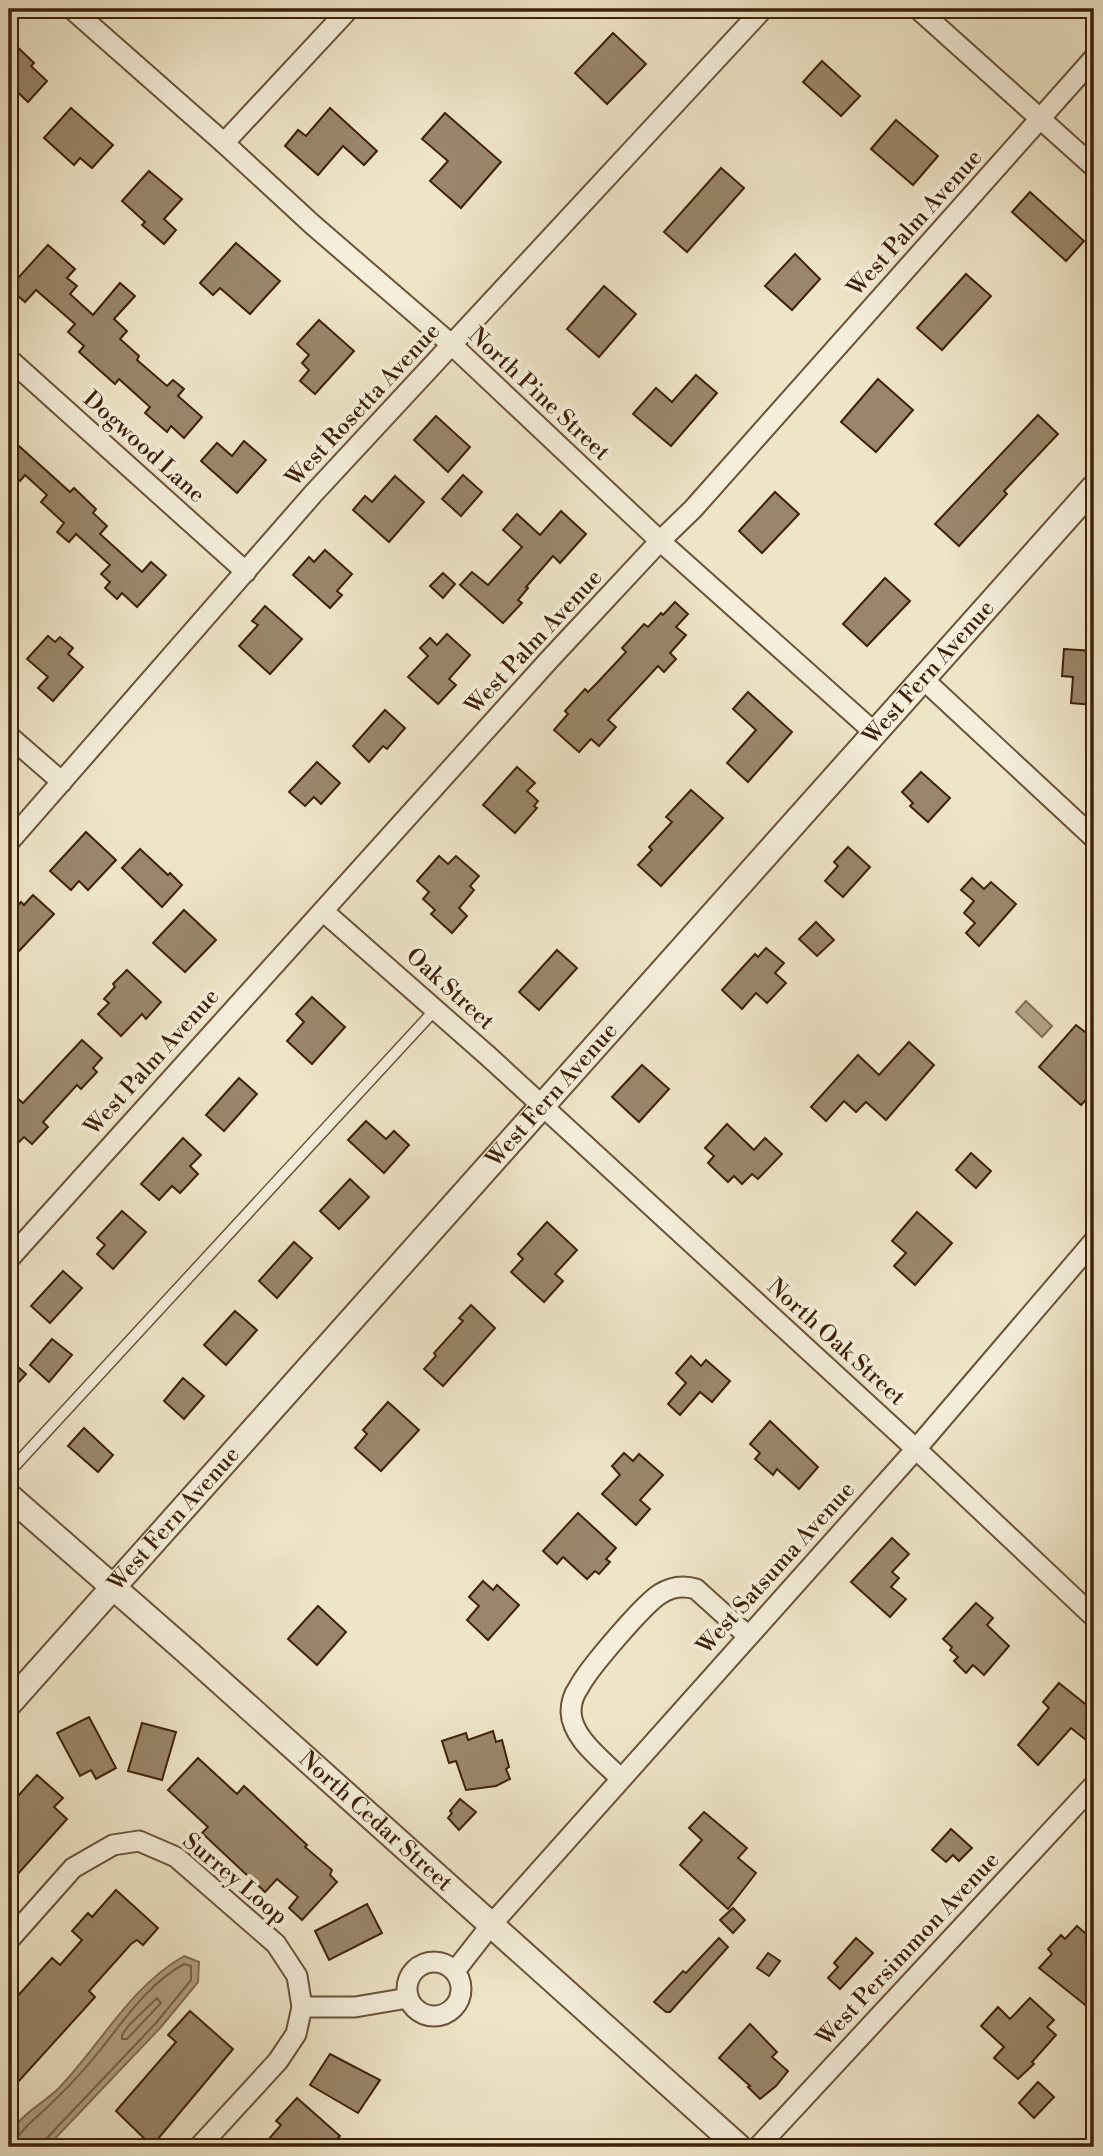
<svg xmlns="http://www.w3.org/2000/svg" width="1103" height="2156" viewBox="0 0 1103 2156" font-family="'Libre Bodoni',serif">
<rect width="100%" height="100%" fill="#eee5c7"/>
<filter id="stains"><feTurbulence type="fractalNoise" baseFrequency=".00286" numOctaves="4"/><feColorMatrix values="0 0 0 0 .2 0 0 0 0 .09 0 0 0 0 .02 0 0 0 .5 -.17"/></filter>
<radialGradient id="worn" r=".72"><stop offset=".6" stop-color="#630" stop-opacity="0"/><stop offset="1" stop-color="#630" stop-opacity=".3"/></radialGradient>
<g fill="#b2a286" stroke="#846e53" stroke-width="2">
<polygon points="1026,1001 1052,1026 1042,1037 1016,1012"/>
<path d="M184,1956l15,6 -1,20 -37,45 -114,120h-38c0,-2 0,-9 0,-10 8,-21 35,-34 50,-49 42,-44 71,-101 125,-132z"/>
</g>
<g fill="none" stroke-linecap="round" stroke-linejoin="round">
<g stroke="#786246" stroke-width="2">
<polygon points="157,1998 161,2003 127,2039 122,2039 122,2035 129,2025"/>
<path d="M9,2141c10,-2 13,-11 20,-17 26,-23 50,-47 72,-75 24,-30 48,-66 83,-85l7,2v14l-35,43 -111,117 -2,7"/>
</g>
</g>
<g fill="#9a876b" stroke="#3f2107" stroke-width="2">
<polygon points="613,33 646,64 607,104 575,73"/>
<polygon points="9,39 34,63 31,66 47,81 28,102 9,84"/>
<polygon points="822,61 860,96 841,116 803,82"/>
<polygon points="71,108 113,145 92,168 80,158 74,165 44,138"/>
<polygon points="330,108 377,151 364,165 343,146 318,175 285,146 298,130 306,136"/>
<polygon points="445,113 501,162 461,208 430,181 448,161 422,139"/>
<polygon points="896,120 938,156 913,185 871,149"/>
<polygon points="721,168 744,188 687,252 664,232"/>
<polygon points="149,171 182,199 164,219 176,230 164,244 142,225 145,222 122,201"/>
<polygon points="1030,192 1084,241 1066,261 1012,212"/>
<polygon points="236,243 280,281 250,314 220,288 213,295 200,283"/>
<polygon points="48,245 75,269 67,278 77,286 70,294 93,315 120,283 135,296 114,319 127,331 120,339 139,356 137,360 167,386 173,380 184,389 178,396 202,417 184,438 171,426 167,432 145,413 150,407 119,379 115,384 79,352 84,346 68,332 75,324 36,290 25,302 9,288"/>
<polygon points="795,254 820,279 792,310 765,286"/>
<polygon points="966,274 991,296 942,350 917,328"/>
<polygon points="604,286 636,314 599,357 567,329"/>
<polygon points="319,320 354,351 315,394 300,381 309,370 302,363 309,355 297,344"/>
<polygon points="696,375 717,393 671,446 633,414 656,388 672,402"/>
<polygon points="878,379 913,410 876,452 841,422"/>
<polygon points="1038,415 1058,434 1004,491 1007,494 959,546 935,524"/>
<polygon points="436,416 470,447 448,472 414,440"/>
<polygon points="9,437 70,492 74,488 96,509 93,513 107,526 100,534 142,572 151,562 166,575 137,607 122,593 117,599 105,588 110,582 101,574 110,565 76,534 69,542 57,532 64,523 41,502 47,495 25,475 20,481 9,472"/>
<polygon points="244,441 266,460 237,493 201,461 217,443 232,456"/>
<polygon points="463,475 482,492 461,516 442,499"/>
<polygon points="395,476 424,502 389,542 353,510 365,496 372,502"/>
<polygon points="775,492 799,514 762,553 739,531"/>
<polygon points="561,511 586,534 560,563 553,556 526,587 528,588 518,600 522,603 503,623 460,585 472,572 488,585 522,547 503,530 517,514 540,535"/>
<polygon points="325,550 352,574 337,591 342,595 330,608 293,575 309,557 314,562"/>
<polygon points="443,573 455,584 443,598 430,586"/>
<polygon points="885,578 910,601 867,646 843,624"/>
<polygon points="675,602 688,614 676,627 686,635 670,653 676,659 664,672 658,666 608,720 616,727 599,746 591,739 579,752 554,730 568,714 565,711 585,689 588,692 597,683 626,652 622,648 644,624 648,627 661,613 663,615"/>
<polygon points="265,606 302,639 270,674 239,646 258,625 252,621"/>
<polygon points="447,634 470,655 449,679 456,685 438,704 408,677 428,656 420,648 430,638 437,645"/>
<polygon points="48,636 55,642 60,637 73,648 68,654 83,667 53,701 38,688 48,677 27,659"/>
<polygon points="1064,649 1094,651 1094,705 1071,703 1073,677 1062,676"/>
<polygon points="748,692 792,732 748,782 727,763 756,730 733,709"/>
<polygon points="385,710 405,728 387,749 383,746 369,762 353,746"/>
<polygon points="317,762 340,783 321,804 314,797 305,806 289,792"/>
<polygon points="517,767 535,783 527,791 538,801 534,806 537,808 515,833 483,805"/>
<polygon points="921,772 950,798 928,822 910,806 913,803 902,792"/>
<polygon points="691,790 723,818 661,886 638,865 652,850 649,847 672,822 666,817"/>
<polygon points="86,832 116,860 88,890 79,881 71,890 50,871"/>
<polygon points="848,847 870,867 843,897 825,881 838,866 834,862"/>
<polygon points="140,849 168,875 170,873 182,885 162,907 122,868"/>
<polygon points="439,856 448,864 456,856 479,876 470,886 474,890 459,908 467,916 452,933 431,914 435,910 423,899 429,892 417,881"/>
<polygon points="972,878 984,889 991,882 1016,904 979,946 966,933 975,923 964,913 974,901 961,890"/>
<polygon points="33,895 54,914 18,952 9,943 9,915 21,902 24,905"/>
<polygon points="184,910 216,940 185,972 153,943"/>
<polygon points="816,922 834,940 817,956 799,939"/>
<polygon points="766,948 784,963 775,973 786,983 767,1003 756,993 742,1009 722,990 755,954 758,957"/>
<polygon points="557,950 577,968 539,1010 519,992"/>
<polygon points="127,970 161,1002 146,1019 142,1014 121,1036 98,1014 109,1003 104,999 115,987 113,984"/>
<polygon points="312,997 345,1027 312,1064 287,1041 304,1022 296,1014"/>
<polygon points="1076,1025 1094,1039 1094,1091 1081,1105 1039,1067"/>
<polygon points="82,1040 102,1058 93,1068 97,1072 81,1089 77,1085 43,1122 48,1127 32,1144 24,1137 9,1152 9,1091 23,1103"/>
<polygon points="909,1042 934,1065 886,1120 866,1102 856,1112 844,1101 826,1121 811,1107 858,1055 879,1075"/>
<polygon points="642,1065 669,1089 639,1122 612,1097"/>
<polygon points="239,1078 257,1094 224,1131 206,1115"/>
<polygon points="366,1121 386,1139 394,1131 409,1145 384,1173 348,1140"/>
<polygon points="727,1124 754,1150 765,1138 782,1154 758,1179 752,1174 742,1184 734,1176 728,1182 708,1163 714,1156 705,1148"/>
<polygon points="183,1138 201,1155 190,1166 198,1174 180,1193 172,1186 159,1200 141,1184"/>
<polygon points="971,1153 991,1171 976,1188 956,1170"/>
<polygon points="350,1179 369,1197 339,1229 320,1211"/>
<polygon points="122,1211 146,1232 113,1269 97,1254 105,1245 97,1238"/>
<polygon points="917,1212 952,1243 915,1285 894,1266 906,1253 892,1241"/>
<polygon points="547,1222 577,1250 555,1274 563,1281 544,1302 511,1272 523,1259 518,1254"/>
<polygon points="294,1242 312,1258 277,1298 259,1281"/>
<polygon points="63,1271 82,1288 50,1323 31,1306"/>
<polygon points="471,1305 495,1328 443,1386 424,1369 436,1356 434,1353 463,1321 459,1318"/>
<polygon points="235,1311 257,1330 226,1365 204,1345"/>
<polygon points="52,1339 72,1355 49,1382 30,1365"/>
<polygon points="691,1356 701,1366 706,1360 730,1381 712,1402 700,1392 680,1415 668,1404 686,1383 676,1373"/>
<polygon points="9,1359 26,1374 9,1393"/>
<polygon points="183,1378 204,1396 184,1419 164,1401"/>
<polygon points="388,1402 419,1430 381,1471 355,1448 367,1434 363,1430"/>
<polygon points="770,1421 818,1467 799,1489 777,1469 773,1475 755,1459 760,1453 750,1444"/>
<polygon points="84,1428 113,1455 98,1472 68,1446"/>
<polygon points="624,1453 633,1461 639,1454 663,1475 640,1500 650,1509 636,1525 602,1494 620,1475 612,1466"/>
<polygon points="578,1513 616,1548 606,1559 610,1562 599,1574 595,1571 587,1579 563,1557 557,1564 543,1551"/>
<polygon points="892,1538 909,1554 892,1572 899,1578 891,1587 906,1599 890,1617 851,1582"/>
<polygon points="483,1581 493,1590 497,1585 519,1605 488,1640 467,1620 479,1606 469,1597"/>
<polygon points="976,1603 993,1618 987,1625 1009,1646 984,1675 973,1665 966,1673 954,1661 958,1657 950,1650 952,1647 943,1639"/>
<polygon points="318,1606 346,1632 317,1665 288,1639"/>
<polygon points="1059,1683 1094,1711 1094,1731 1086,1740 1071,1728 1038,1765 1018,1745 1049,1708 1043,1702"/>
<polygon points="89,1717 116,1768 96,1779 91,1770 80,1776 57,1733"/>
<polygon points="142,1723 176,1732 162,1780 128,1771"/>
<polygon points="493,1731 496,1742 502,1740 509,1767 506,1769 510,1779 496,1786 466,1790 456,1761 449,1763 442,1741 466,1733 468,1740"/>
<polygon points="198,1758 237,1794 244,1786 307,1845 305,1847 332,1870 330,1875 337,1882 302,1920 289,1908 298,1897 277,1879 265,1892 202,1833 208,1827 168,1790"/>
<polygon points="37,1775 63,1798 54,1807 67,1819 9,1884 9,1806"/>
<polygon points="460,1799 476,1812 459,1830 448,1818 452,1813 450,1811"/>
<polygon points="704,1812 747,1848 738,1858 756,1873 728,1909 680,1865 702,1840 689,1828"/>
<polygon points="951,1829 972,1848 959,1861 953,1855 946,1862 932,1850"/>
<polygon points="116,1890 158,1928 143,1945 137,1940 131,1944 89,1991 95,1997 9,2092 9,1993 15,1999 52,1958 60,1965 82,1940 72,1931 88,1913 92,1917"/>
<polygon points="367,1904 382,1933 329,1960 315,1931"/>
<polygon points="733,1908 745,1920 733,1933 720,1920"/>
<polygon points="1077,1926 1094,1941 1094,2012 1039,1968 1052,1954 1048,1949 1061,1935 1065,1939"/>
<polygon points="719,1938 728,1947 670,2012 666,2012 654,2002 683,1971 686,1973"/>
<polygon points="856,1938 873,1953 840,1989 828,1978 838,1967 834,1963"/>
<polygon points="768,1953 780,1961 769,1976 757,1968"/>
<polygon points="1030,1998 1054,2020 1047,2027 1056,2035 1032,2062 1034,2064 1018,2079 994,2058 1004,2047 981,2026 998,2007 1010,2019"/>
<polygon points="190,2011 233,2049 152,2146 116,2111 176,2042 168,2035"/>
<polygon points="750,2024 777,2052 772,2057 788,2071 776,2086 760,2099 748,2087 750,2086 719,2058"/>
<polygon points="330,2054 380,2080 358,2113 310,2085"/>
<polygon points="1038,2082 1054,2097 1034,2118 1019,2103"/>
<polygon points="297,2098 340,2136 330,2147 262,2147 281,2125 276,2121"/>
</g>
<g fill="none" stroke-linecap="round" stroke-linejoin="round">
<defs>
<polyline id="service" points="9,1472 434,1011"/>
<g id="minor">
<polyline points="72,9 224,143 313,225 452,345 660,541 875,733"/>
<polyline points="918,9 1094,167"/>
<polyline points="224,143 349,9"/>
<polyline points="9,359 246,572"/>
<polyline points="923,679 1094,838"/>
<polyline points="9,736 62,782"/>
<polyline points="9,842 313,494 763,9"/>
<polyline points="323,911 488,1056 916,1449 1094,1617"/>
<polyline points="9,1259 549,660 660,541 693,509 1094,58"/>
<path d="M621,1779c-17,-18 -49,-40 -50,-67 0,-9 3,-18 8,-25 10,-19 64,-82 81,-93 11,-7 23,-9 36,-5l52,47"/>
<polyline points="9,1940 73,1868 113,1845 139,1841 176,1857 276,1944 297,1976 302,2007 296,2034 278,2061 199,2147"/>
<circle cx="434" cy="1989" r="27"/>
<polyline points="455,1971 491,1925 916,1449 1094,1241"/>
<polyline points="302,2007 355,2007 408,1998"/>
<polyline points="758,2147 1094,1785"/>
</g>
<g id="tertiary">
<path id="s1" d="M9,1496l177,155 553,496"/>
<path id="s2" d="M9,1704l1085,-1217"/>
</g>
</defs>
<use href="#service" stroke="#6b5237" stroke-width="13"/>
<use href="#minor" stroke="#6b5237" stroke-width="23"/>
<use href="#tertiary" stroke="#6b5237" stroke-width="28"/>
<use href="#service" stroke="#f4eedb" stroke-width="10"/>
<use href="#minor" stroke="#f4eedb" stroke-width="19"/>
<use href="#tertiary" stroke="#f4eedb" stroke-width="24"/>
</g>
<g text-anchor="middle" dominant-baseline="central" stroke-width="7" stroke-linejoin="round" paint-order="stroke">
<g font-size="23" fill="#3f2107" stroke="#f4eedb">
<text transform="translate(915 223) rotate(-48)">West Palm Avenue</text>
<text transform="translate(539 394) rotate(43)">North Pine Street</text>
<text transform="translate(363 405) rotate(-47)">West Rosetta Avenue</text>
<text transform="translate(144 447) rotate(42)">Dogwood Lane</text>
<text transform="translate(534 642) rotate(-47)">West Palm Avenue</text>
<text stroke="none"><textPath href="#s2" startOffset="1382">West Fern Avenue</textPath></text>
<text transform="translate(450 989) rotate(42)">Oak Street</text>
<text transform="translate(152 1062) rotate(-48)">West Palm Avenue</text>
<text stroke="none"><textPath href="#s2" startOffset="816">West Fern Avenue</textPath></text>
<text transform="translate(836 1342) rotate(42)">North Oak Street</text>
<text stroke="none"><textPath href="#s2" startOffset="248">West Fern Avenue</textPath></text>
<text transform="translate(776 1568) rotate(-48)">West Satsuma Avenue</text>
<text stroke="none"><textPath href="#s1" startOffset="490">North Cedar Street</textPath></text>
<text transform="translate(235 1879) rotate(40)">Surrey Loop</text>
<text transform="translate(908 1949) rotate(-47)">West Persimmon Avenue</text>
</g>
</g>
<rect width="1103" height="2156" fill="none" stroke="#eee5c7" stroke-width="35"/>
<rect x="10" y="10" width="1082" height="2135" fill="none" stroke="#3f2107" stroke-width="3.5"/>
<rect x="18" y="18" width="1068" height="2121" fill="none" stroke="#3f2107" stroke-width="2"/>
<rect width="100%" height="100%" filter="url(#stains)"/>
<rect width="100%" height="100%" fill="url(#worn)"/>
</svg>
